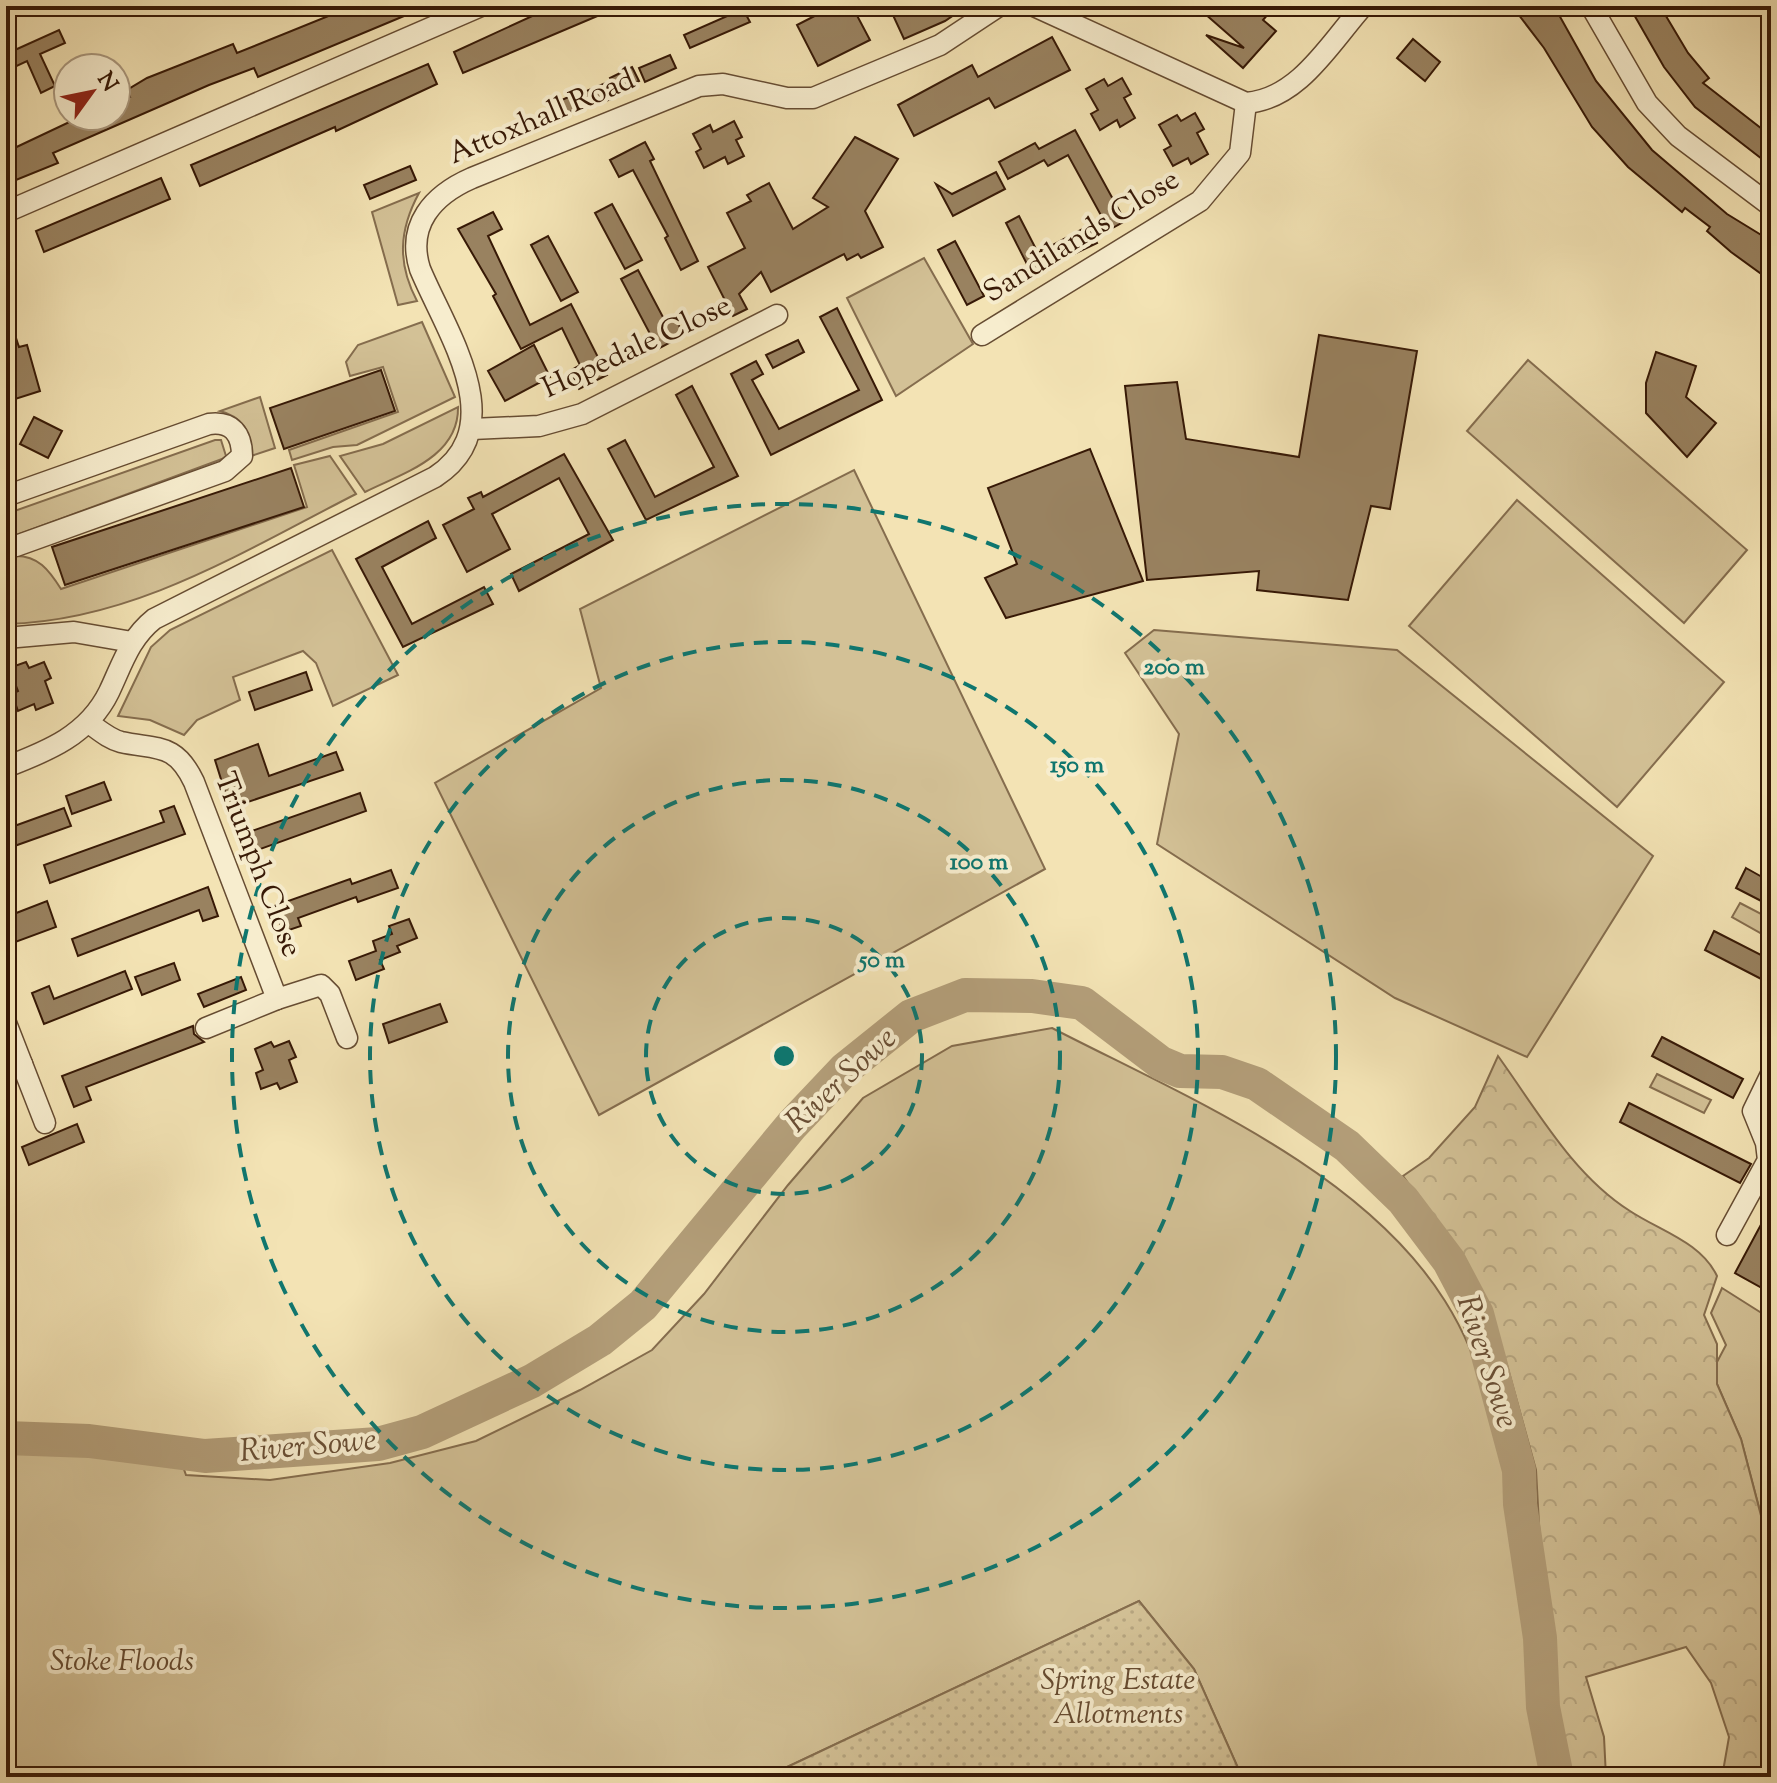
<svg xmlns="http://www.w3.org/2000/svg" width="1777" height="1783" viewBox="0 0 1777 1783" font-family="'Sorts Mill Goudy',serif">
<defs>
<pattern id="forest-crowns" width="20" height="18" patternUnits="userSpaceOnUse" patternTransform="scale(2)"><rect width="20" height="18" fill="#d3c196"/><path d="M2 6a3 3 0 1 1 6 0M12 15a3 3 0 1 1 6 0" fill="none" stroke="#b6a580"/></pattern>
<pattern id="garden-dots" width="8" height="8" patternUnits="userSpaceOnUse" patternTransform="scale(2)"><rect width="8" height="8" fill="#d3c196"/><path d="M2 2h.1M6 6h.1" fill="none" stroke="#b6a580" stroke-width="1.8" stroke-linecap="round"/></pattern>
</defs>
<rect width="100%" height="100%" fill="#f3e3b4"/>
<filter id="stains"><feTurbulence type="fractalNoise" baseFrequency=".0025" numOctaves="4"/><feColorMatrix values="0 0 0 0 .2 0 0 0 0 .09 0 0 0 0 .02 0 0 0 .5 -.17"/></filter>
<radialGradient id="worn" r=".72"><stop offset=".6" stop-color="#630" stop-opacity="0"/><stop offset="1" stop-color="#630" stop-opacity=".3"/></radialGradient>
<g fill="#d3c196" stroke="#856d4e" stroke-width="2">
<path d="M419,193c-20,37 -22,70 -2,108l-19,4 -26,-93z"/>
<polygon points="924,258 973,344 896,396 847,298"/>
<polygon points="422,322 455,397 357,445 333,447 292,460 289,450 398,412 383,367 350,376 346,362 358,345"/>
<polygon points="1528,360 1747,550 1684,623 1467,431"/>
<path d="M260,397l15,51 -24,8c1,-22 -8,-39 -31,-45z"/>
<path d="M458,407c1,50 -55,66 -93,85l-25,-36 43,-12z"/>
<polygon points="215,440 221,440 226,456 222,459 6,539 6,514"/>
<path d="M330,456l26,38c-112,57 -222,127 -350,130v-79l3,-1 5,12c24,-1 35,14 47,33l246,-82 -13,-42z"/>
<polygon points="854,470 1045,869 599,1115 435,783 601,688 580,609"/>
<polygon points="1517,500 1724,682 1617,807 1409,626"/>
<polygon points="332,550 398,675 333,706 316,663 303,651 233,677 240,700 197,720 184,735 150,720 118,716 151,647 170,630"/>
<polygon points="1154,630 1397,650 1653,856 1527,1057 1395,998 1157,844 1179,734 1125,653"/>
<polygon points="1740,903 1771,919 1771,939 1732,917"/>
<path d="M1052,1028c134,69 311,142 393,273 42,66 55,143 67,218 8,44 13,88 17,133 4,45 3,80 16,125h-303l-48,-108 -55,-68 -373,176h-760v-329l54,-2 121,15 5,14 84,5 120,-17 86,-22 104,-51 72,-40 52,-56 84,-109 75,-87 89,-52z"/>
<polygon points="1657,1074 1711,1100 1704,1113 1650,1087"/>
<polygon points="1722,1288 1771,1319 1771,1553 1741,1439 1717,1384 1717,1362 1726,1345 1711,1313"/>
</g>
<path fill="url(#forest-crowns)" stroke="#856d4e" stroke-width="2" d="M1498,1056c39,54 75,119 132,155 30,20 71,31 87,65l-13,39 13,29v40l24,55 30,115v223h-49l7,-40 -18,-54 -25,-36 -100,30 18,60 2,40h-41l-17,-90 -12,-217 -29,-105 -36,-94 -68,-95 26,-18 46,-51z"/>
<polygon fill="url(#garden-dots)" stroke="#856d4e" stroke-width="2" points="1139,1601 1194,1669 1242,1777 766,1777"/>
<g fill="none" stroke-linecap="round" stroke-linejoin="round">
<polyline stroke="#b39e79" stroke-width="34" points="6,1438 89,1441 205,1456 378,1444 422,1432 532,1381 600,1340 643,1305 792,1125 845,1069 911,1016 965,995 1032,996 1082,1003 1161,1063 1180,1071 1222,1072 1257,1084 1347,1146 1403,1200 1449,1261 1477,1314 1519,1470 1520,1504 1540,1638 1543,1707 1557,1777"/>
</g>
<g fill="#998260" stroke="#371906" stroke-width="2">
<polygon points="353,6 428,6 258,77 254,68 209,85 53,153 58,163 6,184 6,152 82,116 116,116 116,102 130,97 127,90 147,78 233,44 237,53"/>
<polygon points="554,6 621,6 463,73 454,52"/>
<polygon points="834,6 852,6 870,40 818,66 797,25"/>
<polygon points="908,6 967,6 945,21 904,39 892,13"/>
<polygon points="1196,6 1275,6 1263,20 1276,31 1243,68 1206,35 1244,48"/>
<polygon points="1512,6 1554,6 1596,81 1652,150 1727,214 1771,241 1771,281 1731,252 1707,231 1710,227 1685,208 1682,212 1628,167 1592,127 1544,48"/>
<polygon points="1629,6 1660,6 1688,53 1709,78 1703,83 1771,136 1771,166 1695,107 1664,67"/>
<polygon points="743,9 750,22 690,48 684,35"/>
<polygon points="59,30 65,43 40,54 55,86 41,93 27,61 6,71 6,54"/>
<polygon points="1052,37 1070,70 995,108 989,98 914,136 898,105 972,65 978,77"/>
<polygon points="1413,39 1440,62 1425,81 1397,58"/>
<polygon points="670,55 676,68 645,82 639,68"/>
<polygon points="428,64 437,84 336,131 335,127 200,186 191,165"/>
<polygon points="632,67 639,81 616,91 610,78"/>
<polygon points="1122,78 1131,94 1124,98 1135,118 1120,127 1117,120 1100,130 1091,114 1098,110 1086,89 1104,79 1108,86"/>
<polygon points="608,82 615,98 590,106 584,92"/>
<polygon points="575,94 581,107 561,116 555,103"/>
<polygon points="1195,113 1204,129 1197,133 1208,154 1191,164 1188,158 1173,166 1164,150 1171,146 1159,125 1177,115 1181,121"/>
<polygon points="734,121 742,137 736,140 744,156 728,164 725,157 704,168 696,152 701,149 693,134 710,125 713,132"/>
<polygon points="1075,130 1125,221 1109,230 1068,155 1048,166 1044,160 1008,179 999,162 1035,143 1039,149"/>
<polygon points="855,137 898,159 865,211 883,247 861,258 858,254 847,260 844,254 771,292 761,272 739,294 747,309 733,316 708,267 745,248 727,213 751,201 747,195 769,183 793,229 828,207 813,198"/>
<polygon points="645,142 654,159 650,161 698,261 681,270 665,238 668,236 633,170 619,177 610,160"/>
<polygon points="410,166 416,180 370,199 364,185"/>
<polygon points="996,172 1005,189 953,216 936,184 952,194"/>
<polygon points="161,178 170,199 44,252 36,231"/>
<polygon points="612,204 642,260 625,269 595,213"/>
<polygon points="493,212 502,229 488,236 530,325 571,304 607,375 579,389 570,371 580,365 562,328 521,349 493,296 496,294 458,229"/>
<polygon points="1019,216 1038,253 1088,226 1097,243 1032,274 1006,223"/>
<polygon points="548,236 578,292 561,301 531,245"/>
<polygon points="955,241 984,296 967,305 938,250"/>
<polygon points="638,270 665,321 674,316 684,335 658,349 621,279"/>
<polygon points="837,308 882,400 771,455 731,374 756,361 763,374 752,380 779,429 859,390 820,317"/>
<polygon points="6,317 9,317 19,347 27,345 40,391 9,401"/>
<polygon points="1319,335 1417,351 1390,509 1371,506 1348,600 1257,590 1259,571 1147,580 1125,386 1177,382 1186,439 1299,457"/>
<polygon points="798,340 804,352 773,368 766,355"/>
<polygon points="534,345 550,377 505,401 488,371"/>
<polygon points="1656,352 1696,366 1686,397 1716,423 1687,457 1646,413 1646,383"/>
<polygon points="381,370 395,411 284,449 270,408"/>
<polygon points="692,386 738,476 646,520 608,449 625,440 655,497 714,467 676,395"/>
<polygon points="34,417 62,431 48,458 20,444"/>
<polygon points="1090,449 1143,581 1006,618 985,578 1017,564 988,488"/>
<polygon points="564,454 613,540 519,591 511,574 589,534 559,478 492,514 510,549 467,572 443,525 474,509 468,498 481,492 483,497"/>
<polygon points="291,468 304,507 65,585 52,547"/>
<polygon points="428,521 436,538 382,567 412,624 484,587 493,604 403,647 356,559"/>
<polygon points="26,662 29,668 44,662 51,678 45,681 53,703 36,710 34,704 18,711 12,694 18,691 9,668"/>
<polygon points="306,672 312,690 255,710 249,692"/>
<polygon points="258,744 269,776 336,752 343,770 230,808 215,760"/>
<polygon points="104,782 111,800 72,814 66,796"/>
<polygon points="360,793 366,811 252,852 246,833"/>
<polygon points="174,806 185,834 50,883 44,865 164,822 160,811"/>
<polygon points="64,808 71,826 6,849 6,829"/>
<polygon points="1746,868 1771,882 1771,906 1736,888"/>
<polygon points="391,870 398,888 358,902 356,897 298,918 301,926 283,932 274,906 350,879 352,884"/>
<polygon points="208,887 218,916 203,921 199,910 78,956 72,939"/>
<polygon points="47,901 56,927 10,944 6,917"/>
<polygon points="409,919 417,938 397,946 400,952 380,960 384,969 356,980 349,961 376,951 373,941 392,934 389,926"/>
<polygon points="1714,931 1771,960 1771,984 1705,950"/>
<polygon points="174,963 180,980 142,995 135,977"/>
<polygon points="125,971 132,989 44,1024 32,993 49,986 54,999"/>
<polygon points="241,977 246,990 204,1007 198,994"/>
<polygon points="440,1004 447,1022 389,1043 383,1024"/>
<polygon points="193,1026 194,1034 204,1042 86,1087 91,1100 74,1107 62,1076"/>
<polygon points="1662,1037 1743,1079 1733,1098 1652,1056"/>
<polygon points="289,1041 296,1057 289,1060 297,1082 280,1089 277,1083 261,1089 256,1073 263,1070 255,1049 271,1042 274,1047"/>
<polygon points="1629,1103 1751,1164 1740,1183 1620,1122"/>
<polygon points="77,1124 84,1142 29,1165 22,1147"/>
<polygon points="1771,1206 1771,1293 1735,1273"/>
</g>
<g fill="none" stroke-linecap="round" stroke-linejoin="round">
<defs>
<g id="minor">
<path d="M1034,6l212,97c53,-4 84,-60 117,-97"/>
<polyline points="1591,6 1647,103 1678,136 1771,206"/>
<polyline points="6,212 481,6"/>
<polyline points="982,335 1200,201 1240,153 1246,103"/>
<polyline points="472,429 539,426 582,414 777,315"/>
<path d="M6,496l203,-72c23,-3 33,10 33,32l-17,15 -209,75"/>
<polyline points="6,638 74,632 132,642"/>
<path d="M89,723c10,7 20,16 32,19 36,8 54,0 73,40l83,217 -71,29"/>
<path d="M6,767c42,-16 82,-32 103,-75 13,-27 20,-53 45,-73l281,-142c78,-51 11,-145 -15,-208 -14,-44 13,-74 52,-91l227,-92 24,-2 64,14h26l127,-53 59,-39"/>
<polyline points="277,999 321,985 330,994 347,1038"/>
<polyline points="6,1023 22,1064 6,1070"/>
<polyline points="22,1064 45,1123"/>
<polyline points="1727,1235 1768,1160 1766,1143 1753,1111 1771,1074"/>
</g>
</defs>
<use href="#minor" stroke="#664c32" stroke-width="23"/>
<use href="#minor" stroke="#f7edce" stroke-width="20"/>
</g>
<g fill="none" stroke="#0f766e" stroke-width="4" stroke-dasharray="14 10">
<circle cx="784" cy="1056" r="138"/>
<circle cx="784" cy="1056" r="276"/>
<circle cx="784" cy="1056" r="414"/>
<circle cx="784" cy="1056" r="552"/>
</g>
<g text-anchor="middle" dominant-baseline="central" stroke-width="8" stroke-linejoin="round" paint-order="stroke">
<g font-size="30" fill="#371906" stroke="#f7edce">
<text transform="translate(542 118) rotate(-23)">Attoxhall Road</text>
<text transform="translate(1082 237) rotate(-32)">Sandilands Close</text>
<text transform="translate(637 348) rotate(-25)">Hopedale Close</text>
<text transform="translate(257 865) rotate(69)">Triumph Close</text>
</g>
<g font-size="30" font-style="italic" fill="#664b31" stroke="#f7edce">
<text x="122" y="1662">Stoke Floods</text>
<text x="1118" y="1681">Spring Estate<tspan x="1118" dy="34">Allotments</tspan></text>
</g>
<g font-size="32" font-style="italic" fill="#694e34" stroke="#f7edce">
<text transform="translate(842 1081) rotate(-43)">River Sowe</text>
<text transform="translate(1486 1362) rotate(72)">River Sowe</text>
<text transform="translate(308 1447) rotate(-5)">River Sowe</text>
</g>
</g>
<circle cx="784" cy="1056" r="12" fill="#0f766e" stroke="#f7edce" stroke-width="4"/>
<g font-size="24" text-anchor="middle" font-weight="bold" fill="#0f766e" stroke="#f7edce" stroke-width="8" stroke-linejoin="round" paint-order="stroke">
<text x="1174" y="674">200 m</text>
<text x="1077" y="772">150 m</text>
<text x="979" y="869">100 m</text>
<text x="882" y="967">50 m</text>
</g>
<rect width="1777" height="1783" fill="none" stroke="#f3e3b4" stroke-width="32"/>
<rect x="8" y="8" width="1761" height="1767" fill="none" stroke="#371906" stroke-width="4"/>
<rect x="16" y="16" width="1745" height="1751" fill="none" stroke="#371906" stroke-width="2"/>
<g transform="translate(92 92) rotate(57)"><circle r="38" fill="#f7edce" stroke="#aa987e" stroke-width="2"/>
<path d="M0-6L14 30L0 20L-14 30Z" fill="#8f2418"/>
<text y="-12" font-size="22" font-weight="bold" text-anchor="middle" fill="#371906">N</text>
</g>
<rect width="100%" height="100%" filter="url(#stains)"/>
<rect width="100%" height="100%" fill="url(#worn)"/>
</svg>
